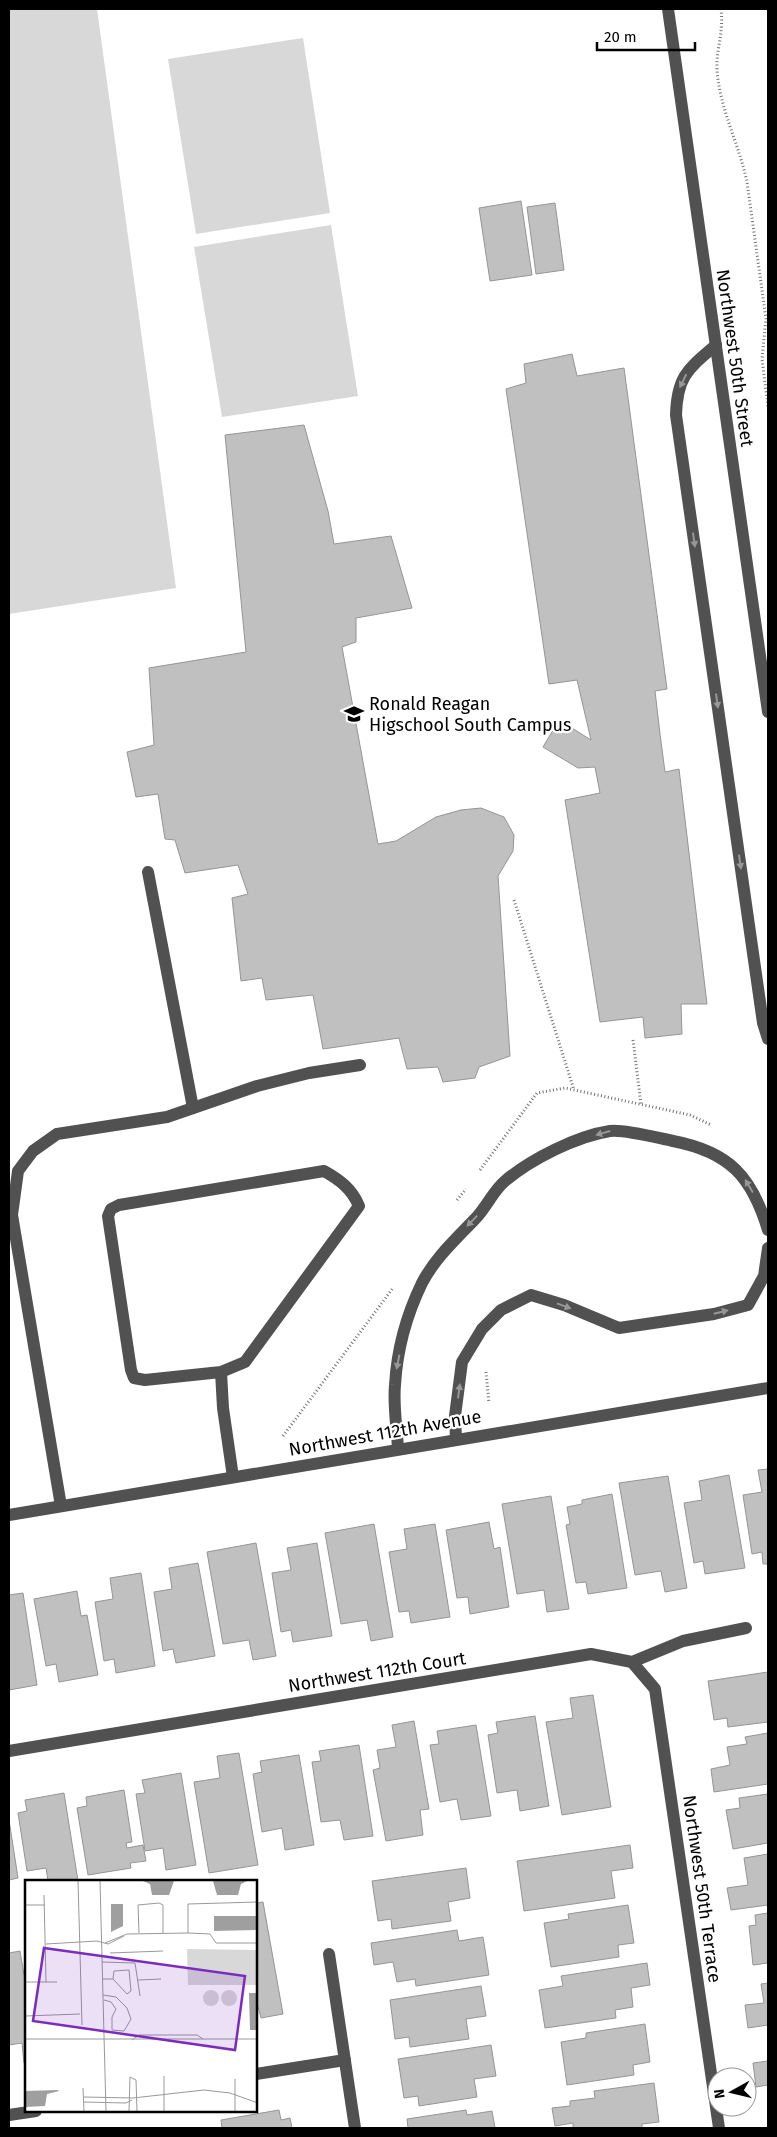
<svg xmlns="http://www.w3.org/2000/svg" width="777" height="2137" viewBox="0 0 777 2137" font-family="'Fira Sans',sans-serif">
<rect width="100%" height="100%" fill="#fff"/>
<g fill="#d8d8d8">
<polygon points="9,9 97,9 176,588 9,614"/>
<polygon points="303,38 330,213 196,234 168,59"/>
<polygon points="331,225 358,396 222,417 194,247"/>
</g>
<g fill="#c0c0c0" stroke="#959595">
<polygon points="521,201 532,275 490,281 479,208"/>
<polygon points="555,203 564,270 536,274 527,207"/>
<polygon points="572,354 577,376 624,368 667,689 655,691 660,734 665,772 679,769 707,1004 681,1004 682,1034 645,1038 643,1017 600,1022 565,800 600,793 595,767 578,768 543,747 559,720 591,740 577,680 549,684 506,389 526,383 524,364"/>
<polygon points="304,425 328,511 334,544 391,536 412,608 356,618 356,642 342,647 378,844 396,841 436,817 461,810 481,808 504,817 514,835 513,851 498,876 510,1056 479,1067 475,1078 443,1082 438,1067 407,1069 399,1038 323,1049 313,995 266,1000 262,978 241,981 232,898 248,894 238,865 185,873 175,840 165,839 158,794 136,797 127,752 154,745 149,668 246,652 225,435"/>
<polygon points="768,1469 768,1564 763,1564 762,1552 752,1554 743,1495 762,1492 758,1470"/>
<polygon points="729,1475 745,1568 705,1574 703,1561 694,1563 684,1503 702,1500 699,1481"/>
<polygon points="668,1476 687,1588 665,1592 661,1571 635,1575 619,1483"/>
<polygon points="612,1494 627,1588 588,1594 586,1582 576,1583 566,1525 570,1524 567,1507 582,1504 582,1500"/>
<polygon points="551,1496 569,1609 547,1612 544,1590 517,1594 502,1504"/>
<polygon points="489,1522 494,1549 500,1547 509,1607 470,1614 468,1597 457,1598 446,1530"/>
<polygon points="374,1524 393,1637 371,1641 367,1620 341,1624 325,1533"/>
<polygon points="435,1524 450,1617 411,1623 409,1611 399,1612 389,1552 407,1549 404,1529"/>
<polygon points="256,1543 276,1656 253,1660 249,1640 223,1644 207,1552"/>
<polygon points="317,1543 332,1636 293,1642 291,1630 281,1632 272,1573 291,1570 287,1548"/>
<polygon points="198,1563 215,1656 176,1663 173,1649 163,1651 154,1592 172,1589 169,1568"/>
<polygon points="141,1573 155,1666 116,1673 114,1659 104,1661 95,1602 113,1599 110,1578"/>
<polygon points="77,1591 81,1616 87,1615 98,1675 59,1682 56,1664 46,1666 34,1599"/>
<polygon points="23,1593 37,1685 9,1690 9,1595"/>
<polygon points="768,1672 768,1722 728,1727 727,1718 714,1720 708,1681"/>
<polygon points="593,1695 611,1807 562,1815 546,1722 573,1718 570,1698"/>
<polygon points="535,1716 549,1806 520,1811 517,1790 497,1793 488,1735 498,1733 496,1722"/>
<polygon points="414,1721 429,1809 420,1810 423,1835 386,1841 373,1770 380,1768 377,1750 396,1747 392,1725"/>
<polygon points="476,1725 491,1816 461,1820 457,1799 440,1802 430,1745 439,1744 437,1731"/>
<polygon points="768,1733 768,1784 714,1792 711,1769 730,1765 727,1747 747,1744 745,1737"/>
<polygon points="359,1745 373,1836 344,1840 340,1820 321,1822 312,1762 321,1761 319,1751"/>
<polygon points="239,1753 258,1865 209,1873 194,1782 220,1778 217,1756"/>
<polygon points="299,1755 314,1845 285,1850 282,1828 262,1832 253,1774 262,1772 260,1761"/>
<polygon points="181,1773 196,1865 166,1870 163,1848 145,1851 136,1794 145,1793 142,1780"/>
<polygon points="124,1790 132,1842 126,1843 127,1848 143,1845 146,1861 130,1863 131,1868 88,1875 77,1808 87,1806 86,1797"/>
<polygon points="64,1793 78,1881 48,1881 46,1868 27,1871 18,1813 27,1811 25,1800"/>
<polygon points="768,1794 768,1843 733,1849 726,1810 740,1808 739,1798"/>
<polygon points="9,1820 18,1878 9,1880"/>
<polygon points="630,1845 633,1868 611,1871 615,1898 524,1911 517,1861"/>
<polygon points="768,1854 768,1905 731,1910 727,1888 748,1885 744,1858"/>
<polygon points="466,1868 470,1898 448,1902 451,1921 392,1929 391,1919 378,1921 372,1881"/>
<polygon points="263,1902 283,2014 261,2018 256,1999 256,1903"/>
<polygon points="628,1905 634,1943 618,1945 619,1957 551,1967 544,1923 569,1919 568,1914"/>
<polygon points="768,1913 768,1963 753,1965 749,1926 756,1925 755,1915"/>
<polygon points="457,1930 459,1941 483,1937 489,1975 416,1986 415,1979 397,1982 393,1962 374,1965 371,1943"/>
<polygon points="20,1951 24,1975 26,1975 26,2063 24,2063 22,2043 9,2045 9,1953"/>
<polygon points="647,1963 650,1985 631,1988 633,2007 615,2010 616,2018 545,2028 539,1990 563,1986 561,1976"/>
<polygon points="768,1983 768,2025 748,2028 745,2005 764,2003 761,1984"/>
<polygon points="481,1986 486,2016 466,2019 469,2039 410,2047 409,2037 395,2039 390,2000"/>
<polygon points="645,2024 650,2062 633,2065 634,2075 567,2085 561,2042 586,2038 586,2033"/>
<polygon points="491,2045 496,2076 474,2079 477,2097 419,2106 418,2096 404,2098 398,2059"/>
<polygon points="768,2061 768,2085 756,2087 753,2063"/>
<polygon points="654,2083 659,2122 642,2124 642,2128 573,2128 573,2123 555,2126 552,2108 570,2106 570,2101 595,2098 594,2091"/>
<polygon points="279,2110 281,2120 290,2118 292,2128 222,2128 221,2120"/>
<polygon points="466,2110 467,2115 492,2111 495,2128 408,2128 407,2119"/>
</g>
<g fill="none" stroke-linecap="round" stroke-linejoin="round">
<g stroke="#737373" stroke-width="3" stroke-dasharray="1 2.5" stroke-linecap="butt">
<path d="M721,9c3,23 -5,40 -4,61 3,40 22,74 30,112l19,137 -4,40 6,48"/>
<polyline points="514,900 574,1090"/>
<polyline points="633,1040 641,1104"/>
<polyline points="480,1170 537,1093 565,1088 690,1115 711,1125"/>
<polyline points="457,1200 466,1189"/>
<polyline points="486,1372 489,1403"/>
<polyline points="283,1436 393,1288"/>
</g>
<g stroke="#515151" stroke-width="12">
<polyline points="668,9 768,712"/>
<path d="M716,345c-28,24 -39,31 -40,70l87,608 5,16"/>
<polyline points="148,872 193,1108"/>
<path d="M221,1372l24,-10 114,-156c-7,-17 -19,-26 -35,-35l-205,34 -8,4 -3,7 23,154 3,8 11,2 76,-8 2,36 10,69"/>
<polyline points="456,1439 455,1416 462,1362 482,1329 501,1310 531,1295 564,1305 619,1328 714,1314 748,1305 764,1276 768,1248"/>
<path d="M398,1449c-1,-21 -5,-44 -3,-64 2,-35 12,-71 27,-102 13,-25 34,-44 53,-64 11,-11 18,-28 30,-38 26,-22 72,-45 105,-50 14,-2 48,7 63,10 57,11 79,36 95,89"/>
<polyline points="61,1506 12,1215 18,1171 33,1151 57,1134 167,1117 257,1086 309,1073 360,1065"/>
<polyline points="9,1515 768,1388"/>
<polyline points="632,1662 655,1689 719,2128"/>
<polyline points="9,1751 591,1654 632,1662 683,1641 746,1628"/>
<polyline points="329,1954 355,2128"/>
<polyline points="256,2074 345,2060"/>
<polyline points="9,2115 36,2111"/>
</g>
</g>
<defs><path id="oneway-solid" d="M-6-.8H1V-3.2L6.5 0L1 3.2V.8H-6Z" transform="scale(1.25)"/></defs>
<g fill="#979797">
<use href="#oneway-solid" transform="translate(683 381) rotate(116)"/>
<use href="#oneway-solid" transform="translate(694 540) rotate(82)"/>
<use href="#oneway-solid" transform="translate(717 701) rotate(82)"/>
<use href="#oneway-solid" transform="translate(740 862) rotate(82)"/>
<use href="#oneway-solid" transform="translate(603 1133) rotate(164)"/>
<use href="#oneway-solid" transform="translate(749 1186) rotate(-121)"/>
<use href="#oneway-solid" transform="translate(472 1221) rotate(134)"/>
<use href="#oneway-solid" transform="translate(564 1306) rotate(20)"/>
<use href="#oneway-solid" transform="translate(721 1312) rotate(-14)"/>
<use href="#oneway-solid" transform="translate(398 1362) rotate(101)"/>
<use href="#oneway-solid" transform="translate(459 1391) rotate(-82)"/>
</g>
<defs>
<symbol id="school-bare" viewBox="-9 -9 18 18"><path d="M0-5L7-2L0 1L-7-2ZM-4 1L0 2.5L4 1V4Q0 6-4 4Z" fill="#000" stroke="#fff" stroke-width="2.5" paint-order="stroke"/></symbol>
</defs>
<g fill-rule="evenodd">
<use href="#school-bare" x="340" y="700" width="28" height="28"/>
</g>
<g text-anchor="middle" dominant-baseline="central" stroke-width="4.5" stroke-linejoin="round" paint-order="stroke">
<g font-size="18" fill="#000" stroke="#fff">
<text transform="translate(735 358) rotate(82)">Northwest 50th Street</text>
<text transform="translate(385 1433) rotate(-10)">Northwest 112th Avenue</text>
<text transform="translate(377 1672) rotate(-9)">Northwest 112th Court</text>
<text transform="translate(702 1889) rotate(82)">Northwest 50th Terrace</text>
</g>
<g font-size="18" fill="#000" stroke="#fff" text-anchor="start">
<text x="369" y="704">Ronald Reagan<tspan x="369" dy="21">Higschool South Campus</tspan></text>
</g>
</g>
<g transform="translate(25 1880)">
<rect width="232" height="232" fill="#fff"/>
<path d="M162,69l70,1v35h-69zM196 118a8 8 0 1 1 16 0a8 8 0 1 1-16 0ZM178 118a8 8 0 1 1 16 0a8 8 0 1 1-16 0Z" fill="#d8d8d8"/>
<path d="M149,1l-5,14h-17l-2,-11 -7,-3zM188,1h34l-6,3 -3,11h-21zM86,24h12v22l-12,6zM189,36h42v14l-42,1zM224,113h8v37h-7zM0,211l33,-1 1,1 -12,3 -2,12 -20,1z" fill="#9f9f9f"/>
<path fill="none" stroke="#999" stroke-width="1" d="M53,1l4,144M75,1l6,231M19,15l2,87M233,22l-70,2v29l22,1 6,9h42M0,25h20M114,53l-1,-28 21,-2 4,2v28M80,63l22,-9 61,-1M21,64l51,-3 11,3 16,-8M85,73l53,-2M77,82l33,1 5,33M78,99h10l1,-8 15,-1 2,21 -4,3 -14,-15M113,100l23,-1M0,102h32M78,115l13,2 11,11 4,11 -7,12 -12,-1v-13l4,-8 -5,-7 -7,-2M0,136l55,-2M0,159h233M107,160l7,-5h58l6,4M139,196v36M210,199v33M58,208l1,24M59,217l49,1 71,-8 26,3 28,10M59,222l42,1 6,-3M104,232l1,-35 6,3 1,32"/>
<path fill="#7b2cbf" fill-opacity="0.15" stroke="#7b2cbf" stroke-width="2.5" d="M19,68l201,28 -10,74 -202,-29z"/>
<rect width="232" height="232" fill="none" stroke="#000" stroke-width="2.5"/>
</g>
<rect width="777" height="2137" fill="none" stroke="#000000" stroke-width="20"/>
<g transform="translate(732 2092) rotate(262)"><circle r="24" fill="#ffffff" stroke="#999999"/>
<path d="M0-4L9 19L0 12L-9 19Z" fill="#000000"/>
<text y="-8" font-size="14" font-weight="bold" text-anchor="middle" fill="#000000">N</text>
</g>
<path d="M597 42v8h98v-8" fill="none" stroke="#000000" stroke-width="2.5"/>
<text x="604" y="42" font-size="15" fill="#000000" stroke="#ffffff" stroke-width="4" paint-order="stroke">20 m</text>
</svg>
